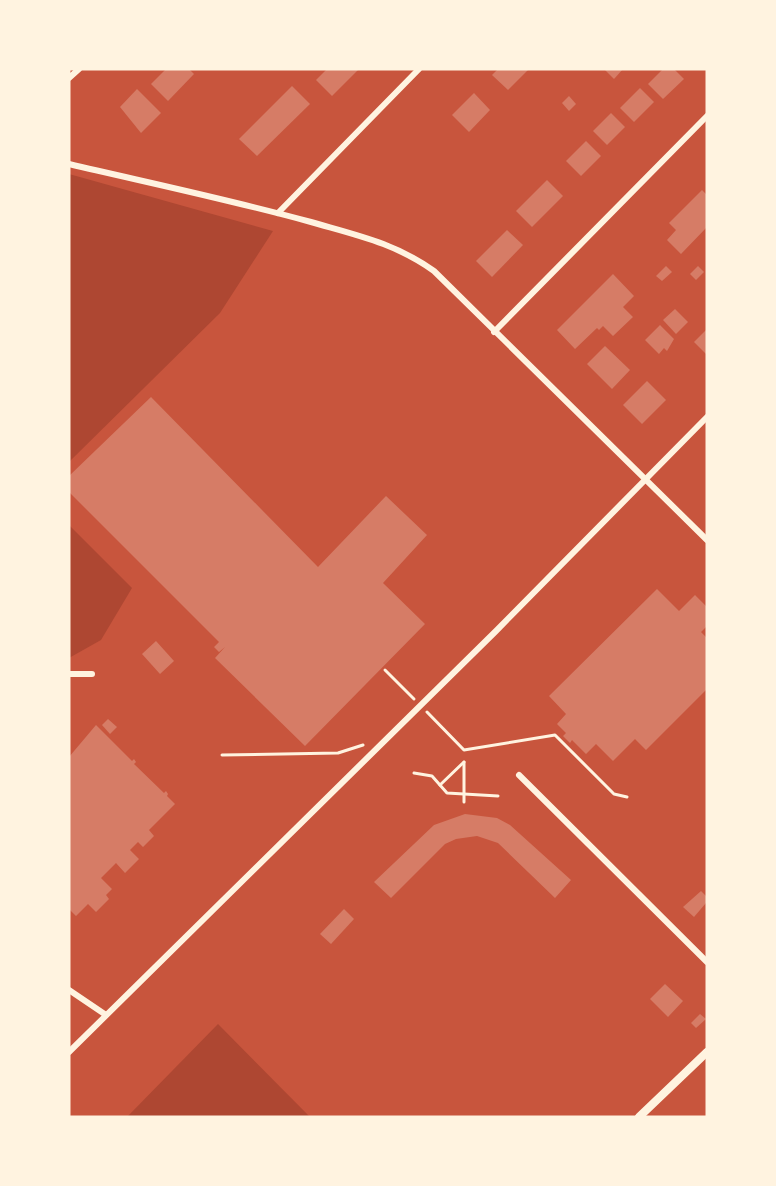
<svg xmlns="http://www.w3.org/2000/svg" width="776" height="1186" viewBox="0 0 776 1186" font-family="'IBM Plex Serif',serif">
<rect width="100%" height="100%" fill="#c8553d"/>
<g fill="#ae4732">
<polygon points="69,174 273,231 220,313 69,462"/>
<polygon points="69,525 132,588 101,640 69,658"/>
<polygon points="218,1024 310,1117 127,1117"/>
</g>
<g fill="#d67c66">
<polygon points="166,69 189,69 194,74 168,101 151,84"/>
<polygon points="327,69 359,69 332,96 316,80"/>
<polygon points="498,69 529,69 508,90 492,75"/>
<polygon points="604,69 623,69 614,79"/>
<polygon points="663,69 674,69 684,79 663,99 648,84"/>
<polygon points="292,86 310,104 257,156 239,139"/>
<polygon points="640,88 654,102 634,122 620,108"/>
<polygon points="137,89 161,113 141,133 120,107"/>
<polygon points="474,93 490,110 469,132 452,115"/>
<polygon points="569,96 576,104 569,111 562,103"/>
<polygon points="611,113 625,127 607,145 593,131"/>
<polygon points="586,141 601,156 581,176 566,161"/>
<polygon points="547,180 563,196 532,227 516,211"/>
<polygon points="702,190 707,195 707,227 681,254 667,240 676,230 669,223"/>
<polygon points="507,230 523,245 492,277 476,261"/>
<polygon points="666,266 672,272 662,281 656,276"/>
<polygon points="698,266 704,272 696,280 690,274"/>
<polygon points="613,274 634,296 623,307 633,317 613,336 603,326 599,330 597,328 575,349 557,330"/>
<polygon points="675,309 688,322 676,334 663,320"/>
<polygon points="660,325 674,339 667,351 664,348 659,354 645,340"/>
<polygon points="707,329 707,355 694,342"/>
<polygon points="605,346 630,370 612,389 587,364"/>
<polygon points="647,381 666,400 642,424 623,405"/>
<polygon points="151,397 318,567 386,496 427,535 383,583 425,624 305,746 215,658 225,647 219,652 214,647 219,642 69,492 69,476"/>
<polygon points="657,589 679,611 695,595 707,607 707,626 701,632 707,638 707,689 646,750 635,739 613,761 596,744 586,754 572,740 570,743 563,736 566,733 557,724 566,714 549,696"/>
<polygon points="156,641 174,661 160,674 142,654"/>
<polygon points="108,719 117,727 110,734 102,725"/>
<polygon points="96,725 132,761 134,759 136,762 134,764 164,793 166,791 168,794 167,796 175,804 149,830 154,836 143,847 138,842 130,850 139,859 125,873 116,863 101,878 112,889 106,895 109,899 96,912 88,904 76,916 69,909 69,757"/>
<polygon points="465,814 497,818 510,825 571,880 555,898 498,843 477,836 456,839 445,844 391,898 374,882 434,825"/>
<polygon points="701,891 707,897 706,903 694,917 683,907"/>
<polygon points="344,909 354,919 331,944 320,934"/>
<polygon points="665,984 683,1001 668,1017 650,999"/>
<polygon points="700,1014 706,1019 696,1028 691,1023"/>
</g>
<g fill="none" stroke-linecap="round" stroke-linejoin="round">
<g stroke="#fff3e0" stroke-width="3">
<polyline points="385,670 414,699"/>
<polyline points="427,712 464,750 555,735 614,794 627,797"/>
<polyline points="222,755 338,753 363,745"/>
<polyline points="414,773 432,776 447,793 498,796"/>
<polyline points="440,785 464,762"/>
<polyline points="464,802 464,762"/>
</g>
<g stroke="#fff3e0" stroke-width="6">
<polyline points="69,78 79,69"/>
<path d="M69,164c81,19 162,36 242,58 45,13 84,21 123,49l273,269"/>
<polyline points="278,213 419,69"/>
<polyline points="494,332 707,116"/>
<polyline points="69,674 92,674"/>
<polyline points="519,775 707,962"/>
<polyline points="69,990 106,1015"/>
<polyline points="69,1052 496,631 707,417"/>
</g>
<polyline stroke="#fff3e0" stroke-width="8" points="639,1117 707,1052"/>
</g>
<rect width="776" height="1186" fill="none" stroke="#fff3e0" stroke-width="141"/>
</svg>
